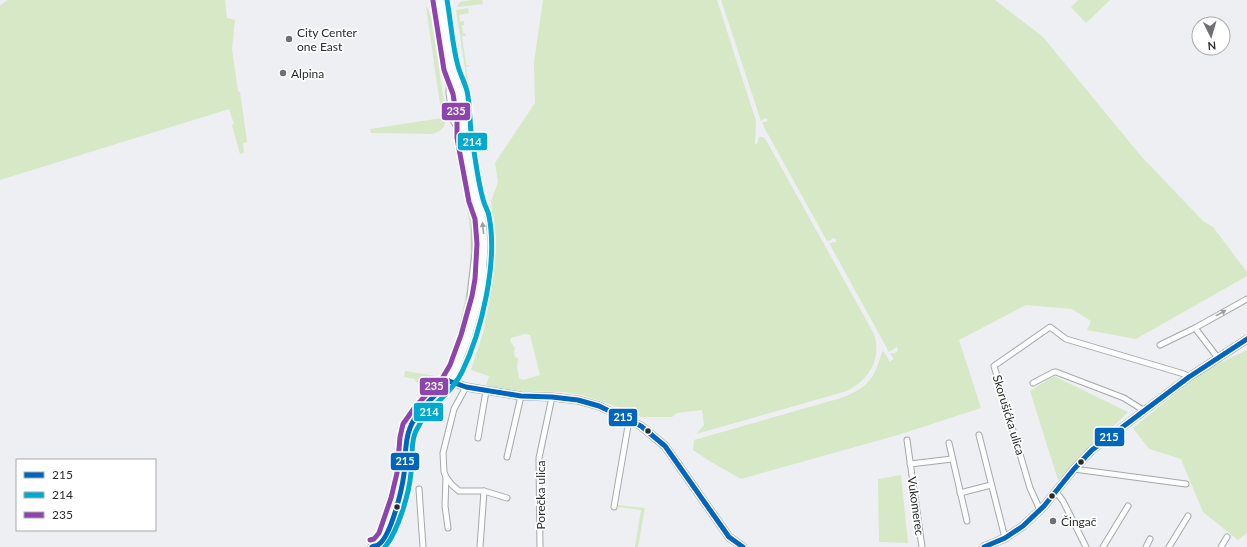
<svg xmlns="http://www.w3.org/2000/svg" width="1247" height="547" viewBox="0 0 1247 547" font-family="Lato,sans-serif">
<rect width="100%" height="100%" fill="#eeeff3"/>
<g fill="#d6e8c6" fill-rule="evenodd">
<polygon points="8,0 225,0 227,18 235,20 232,49 238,91 240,92 247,141 246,143 243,143 244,153 240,154 232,125 234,124 229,109 0,180 0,5"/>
<polygon points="471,0 482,0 483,4 457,7 460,2"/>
<path d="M543,0h174l39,121 -1,23h2l2,-7h4l3,3 108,194c8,25 -5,46 -27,57l-151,43 8,-9 -2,-15 -25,3 -5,4h-31l-23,-10 -36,-12 -18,-3 -43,-1 -35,-5 3,-10 -18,-6 12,-37 7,-38 4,-36v-31l-3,-27 7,-19 -3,-19 40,-60 -1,-41zM525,334l5,1 10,40 -17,5 -4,-2 -2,-11 1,-9 -3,-1 -1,-4 1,-5 -5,-7 1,-3z"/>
<path d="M721,0h274l48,37 98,119 62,65 10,6 34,45v4l-111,63 -49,-9 4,-9 -19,-12 -46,-4 -67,35 22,68 -83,27 -157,44 -30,-17 -18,-12 1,-10 147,-42c26,-10 33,-18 41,-46l1,-1 6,9v2l5,-3 -4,-6h2l1,1 5,-3 -1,-4 -8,5 -60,-109 7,-1v-3l-4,-1 -1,2 -4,1 -62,-112 -3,-7h4l2,-2 -3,-2 -4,3z"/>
<polygon points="1078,0 1110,0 1086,23 1071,7"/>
<path d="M426,7h1l4,10 15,98c0,11 -3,16 -14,19l-61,-1 -1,-4 72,-11z"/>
<polygon points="468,8 469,13 459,15 460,22 464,21 464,25 462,25 463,33 465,33 466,36 462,36 466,65 471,65 466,67 471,101 470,101 456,10"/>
<path d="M474,152l3,1c5,26 11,52 13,78 2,33 -4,78 -13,109 -3,10 -6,23 -12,31h-2c17,-42 26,-92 24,-138 -1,-27 -7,-55 -13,-81z"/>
<path d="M458,154l14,68 1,25 -3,36 -8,41 -5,18 -4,5c12,-39 21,-85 16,-126 -3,-21 -8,-42 -12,-63z"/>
<polygon points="1247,350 1247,533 1238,540 1203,512 1181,459 1149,449 1133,428 1203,371"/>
<polygon points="405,371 436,376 437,381 435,389 430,390 430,388 433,388 434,381 427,379 424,383 416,382 415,379 404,377"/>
<polygon points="1054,376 1128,412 1058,480 1030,391"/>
<polygon points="901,475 908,543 879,542 878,479"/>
<polygon points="617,505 645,508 638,547 635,547 641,510 618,507"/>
</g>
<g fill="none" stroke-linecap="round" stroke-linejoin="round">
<defs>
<g id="street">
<polyline points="1195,328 1218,358"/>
<polyline points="1160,345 1195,328 1247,299"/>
<polyline points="1033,383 1054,372 1056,372 1124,398 1143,410"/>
<polyline points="466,387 454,409 443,453 444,472 446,477 452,485 459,491 484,491 480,547"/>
<polyline points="979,435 1005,538"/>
<polyline points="478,438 486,391"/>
<polyline points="907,440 922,547"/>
<polyline points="949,443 967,521"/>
<polyline points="507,457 521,396"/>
<polyline points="910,464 952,459"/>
<polyline points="1074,469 1186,484"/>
<polyline points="446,477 445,506 448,528"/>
<polyline points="419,489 423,547"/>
<polyline points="484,491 507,498"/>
<polyline points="1056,492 1063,501 1086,547"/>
<polyline points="960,493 991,485"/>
<polyline points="614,507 628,426 631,420"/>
<polyline points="1040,510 1030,488 994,366 1050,327 1066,339 1184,374 1189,377"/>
<polyline points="540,547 539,458 552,397"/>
<polyline points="1103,547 1128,506"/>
<polyline points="1146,547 1150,539"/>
<polyline points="1169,547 1188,516"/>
<polyline points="1221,547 1227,537"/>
</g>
<g id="secondary">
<polyline points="451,72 450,93 454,120 464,137"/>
<polyline points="472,314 471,296 476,253 476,205"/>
<polyline points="449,381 466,387 521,396 552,397 578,400 599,406 641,426 665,446 729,537 743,547"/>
<polyline points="372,547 378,545 385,536 398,500 404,474 407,438 410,426 420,412 449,381 456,368 468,337 479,298 482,280 484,244 482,217 476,201 464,137 464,118 460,92 451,68 440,0"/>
<polyline points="984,547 1005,538 1023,526 1044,506 1074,469 1092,450 1189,377 1247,339"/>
</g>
</defs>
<use href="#street" stroke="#a6a8ab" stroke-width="7"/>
<use href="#secondary" stroke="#a6a8ab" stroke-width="9"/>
<use href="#street" stroke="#fcfdfd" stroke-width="5"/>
<use href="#secondary" stroke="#fcfdfd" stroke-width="7"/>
<defs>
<g id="bus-1">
<polyline points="449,381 466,387 521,396 552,397 578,400 599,406 641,426 665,446 729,537 743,547"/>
<path d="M372,547c2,-1 4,-1 6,-2 13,-8 24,-56 26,-71 2,-15 0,-32 6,-46 7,-19 26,-32 39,-47"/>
<polyline points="984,547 1005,538 1023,526 1044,506 1074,469 1092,450 1189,377 1247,339"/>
</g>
<path id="bus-2" d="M385,547c13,-16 24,-53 26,-74 2,-13 -1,-32 6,-44 10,-22 34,-34 45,-57 20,-41 36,-111 27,-156 -1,-6 -5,-11 -6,-17 -5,-17 -7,-36 -10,-54 -4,-17 -2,-36 -6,-54 -2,-8 -7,-17 -9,-25 -6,-22 -7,-44 -11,-66"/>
<polyline id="bus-3" points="370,540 374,539 379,533 391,498 397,473 400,437 403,424 415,407 443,377 450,365 461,335 472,296 475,279 477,244 475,219 469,202 457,138 457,119 453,94 444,70 433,1"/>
</defs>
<use href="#bus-1" stroke="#fff" stroke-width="8"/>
<use href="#bus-2" stroke="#fff" stroke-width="8"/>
<use href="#bus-3" stroke="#fff" stroke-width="8"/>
<use href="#bus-1" stroke="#0065bd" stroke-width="5"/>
<use href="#bus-2" stroke="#00a9ce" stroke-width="5"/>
<use href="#bus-3" stroke="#8e44ad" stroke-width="5"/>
</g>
<defs><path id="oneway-solid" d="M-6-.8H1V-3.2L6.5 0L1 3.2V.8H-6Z"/></defs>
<g fill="#9e9ea0">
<use href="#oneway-solid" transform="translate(483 228) rotate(-96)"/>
<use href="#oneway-solid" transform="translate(1221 313) rotate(-29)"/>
</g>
<g fill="#6f7073" stroke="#fff" stroke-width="1.5">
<circle cx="289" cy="39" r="4"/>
<circle cx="283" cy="73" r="4"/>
<circle cx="1053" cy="521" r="4"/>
</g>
<g fill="#2a2b2e" stroke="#fff" stroke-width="1.5">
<circle cx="648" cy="431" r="3.5"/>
<circle cx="1081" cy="462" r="3.5"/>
<circle cx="1052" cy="496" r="3.5"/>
<circle cx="397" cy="507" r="3.5"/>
</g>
<g text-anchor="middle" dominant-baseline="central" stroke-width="3.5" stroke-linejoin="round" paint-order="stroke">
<g font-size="12" fill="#2a2b2e" stroke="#fff" text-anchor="start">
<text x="297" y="32">City Center<tspan x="297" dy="14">one East</tspan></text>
<text x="291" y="73">Alpina</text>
<text x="1061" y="521">Čingač</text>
</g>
<g font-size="12" fill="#2a2b2e" stroke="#fff">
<text transform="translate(1009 415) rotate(73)">Skorušićka ulica</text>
<text transform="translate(540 495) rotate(-90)">Porečka ulica</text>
<text transform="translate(916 506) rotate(82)">Vukomerec</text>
</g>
</g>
<g stroke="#fff" stroke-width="1.5">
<rect x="441" y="102" width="30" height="19" rx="4" fill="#8e44ad"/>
<rect x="457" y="132" width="31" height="19" rx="4" fill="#00a9ce"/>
<rect x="419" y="377" width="30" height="19" rx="4" fill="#8e44ad"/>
<rect x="413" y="402" width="31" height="20" rx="4" fill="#00a9ce"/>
<rect x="608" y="408" width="30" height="19" rx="4" fill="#0065bd"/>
<rect x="1094" y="427" width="31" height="20" rx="4" fill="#0065bd"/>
<rect x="390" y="452" width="30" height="19" rx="4" fill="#0065bd"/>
</g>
<g font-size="11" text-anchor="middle" font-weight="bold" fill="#fff">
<text x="456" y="115">235</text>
<text x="472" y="146">214</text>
<text x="434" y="390">235</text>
<text x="429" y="416">214</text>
<text x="623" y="421">215</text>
<text x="1109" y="441">215</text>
<text x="405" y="465">215</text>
</g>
<rect x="16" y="459" width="140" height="72" fill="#ffffff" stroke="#aaaaab"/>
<rect x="24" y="472" width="20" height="6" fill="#0065bd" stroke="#aaaaab"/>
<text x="52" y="479" font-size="12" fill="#2a2b2e">215</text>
<rect x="24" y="492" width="20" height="6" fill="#00a9ce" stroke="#aaaaab"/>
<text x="52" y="499" font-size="12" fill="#2a2b2e">214</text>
<rect x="24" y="512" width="20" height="6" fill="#8e44ad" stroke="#aaaaab"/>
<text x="52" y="519" font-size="12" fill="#2a2b2e">235</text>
<g transform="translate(1211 36) rotate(175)"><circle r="19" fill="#ffffff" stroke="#aaaaab"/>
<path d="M0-3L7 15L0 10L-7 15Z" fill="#6f7073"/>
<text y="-6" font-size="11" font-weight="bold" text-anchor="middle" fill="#2a2b2e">N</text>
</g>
</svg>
